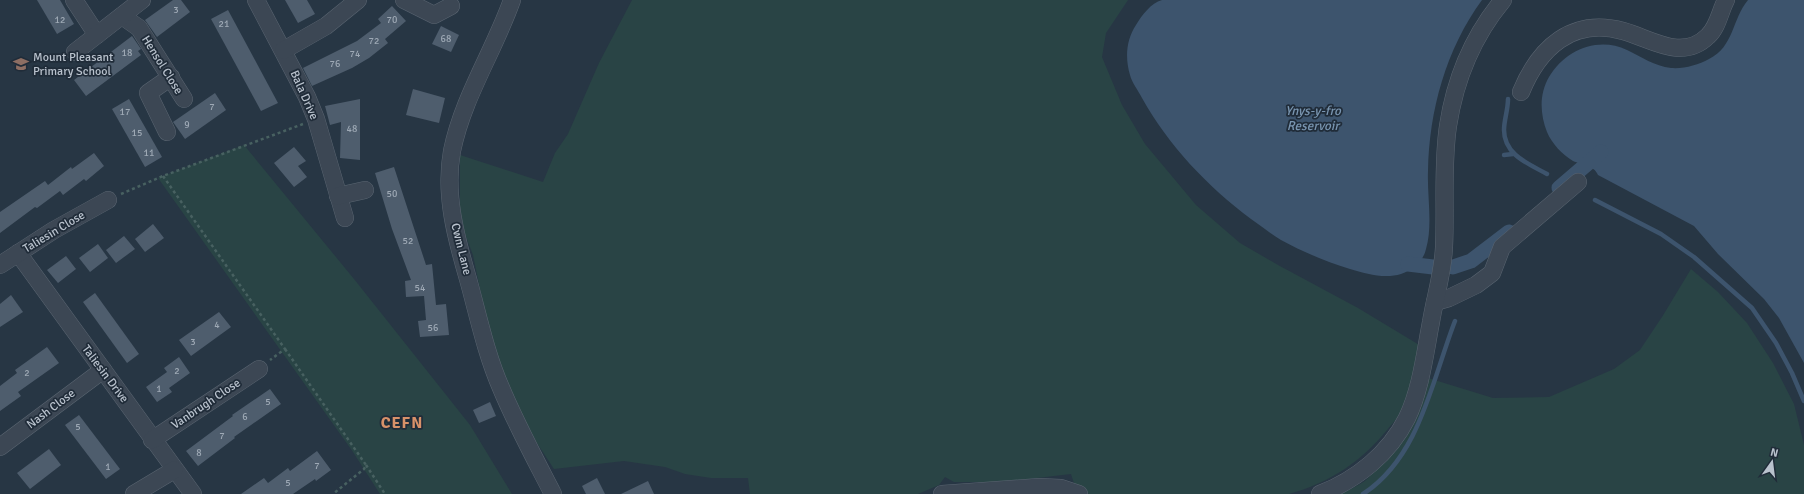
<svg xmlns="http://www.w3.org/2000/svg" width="1804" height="494" viewBox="0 0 1804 494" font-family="Signika,sans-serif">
<rect width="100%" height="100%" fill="#273644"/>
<g fill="#294445">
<path d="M632,0h496l-22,33 -4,24 20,48 23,39 51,61 44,38 38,22 80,43 63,38c-7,22 -11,47 -21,67 -3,6 -9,12 -13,17 -26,32 -58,53 -98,64h-200l-13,-5 -5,-15 -67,8h-50l-9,-5 -6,8 -21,9h-168l-2,-16h-37l-26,-4 -20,-7 -41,-6 -70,8 -27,-41 -21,-41 -19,-64 -14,-68 -13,-34v-66l83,27 12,-29 13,-19 31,-71z"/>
<polygon points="244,145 354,279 470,425 512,494 380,494 353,452 158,178"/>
<path d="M1691,269l27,23 29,31 26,40 21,41 10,41v49h-464c8,-4 18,-8 25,-13 25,-22 58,-69 63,-103l65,20 56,-1 65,-28 26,-19 22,-33z"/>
</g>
<g fill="#3d546d">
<path d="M1162,0h320c-36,49 -53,111 -54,171 -1,25 5,54 -2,78 -3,13 -13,21 -25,25 -16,5 -35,0 -51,-5 -23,-7 -47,-17 -69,-29 -10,-6 -20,-14 -30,-21 -44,-33 -82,-73 -109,-121 -4,-8 -10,-15 -12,-23 -5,-17 -4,-35 6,-50 6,-10 15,-22 26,-25z"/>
<path d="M1748,0h56v363l-25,-45 -15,-19 -46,-45 -24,-28 -96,-51c-4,-10 -16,-10 -25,-14 -11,-7 -21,-17 -26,-29 -7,-18 -8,-38 2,-55 16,-27 49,-41 78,-27 15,7 27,16 44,18 13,1 27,-3 38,-9 25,-12 23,-40 39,-59z"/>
</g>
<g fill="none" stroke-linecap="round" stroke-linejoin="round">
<g stroke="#3d546d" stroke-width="4.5">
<path d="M1508,99c0,11 -4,21 -4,31 0,25 25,34 43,44"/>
<polyline points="1504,155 1513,154"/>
<polyline points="1595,200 1661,234 1694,257 1752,308 1776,343 1792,373 1804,401"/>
<path d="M1363,494c57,-37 69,-114 92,-173"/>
</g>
<g stroke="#3d546d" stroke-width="15">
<polyline points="1559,188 1601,152"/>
<polyline points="1408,264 1433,267"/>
<polyline points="1453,267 1471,261 1509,232"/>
</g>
</g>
<g fill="#4e5d6d">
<polygon points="37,0 60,0 74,24 57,34"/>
<polygon points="173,0 181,0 190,12 157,37 145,20"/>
<polygon points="285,0 307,0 315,14 298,23"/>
<polygon points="392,6 406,21 385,39 388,43 369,58 352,68 312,86 303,68 357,41 381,23 378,19"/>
<polygon points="228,10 278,103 261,111 211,19"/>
<polygon points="441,26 459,35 451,52 432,44"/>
<polygon points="132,36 141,49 138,51 141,55 86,96 74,80"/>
<polygon points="413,89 445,98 439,123 406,115"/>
<polygon points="215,93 226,110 185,139 173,122"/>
<polygon points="129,99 162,157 145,167 112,109"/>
<polygon points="360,99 360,160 340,158 341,122 330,125 325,106"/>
<polygon points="294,147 306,161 298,166 307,177 294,187 274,163"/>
<polygon points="94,153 104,166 86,181 84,179 63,195 60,191 37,208 35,207 0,233 0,212 45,181 48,185 71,167 72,169"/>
<polygon points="394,167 426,265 432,264 436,305 446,304 449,335 420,337 418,321 426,320 424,296 406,297 405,281 411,280 392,229 375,173"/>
<polygon points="153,224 164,238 145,252 135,239"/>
<polygon points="124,236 135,249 116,263 106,250"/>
<polygon points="98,244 108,258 90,272 79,258"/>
<polygon points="66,256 76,269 58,283 47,270"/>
<polygon points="95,293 139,354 127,363 83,302"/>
<polygon points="11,295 23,312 0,327 0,304"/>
<polygon points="219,312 231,327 191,356 179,340"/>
<polygon points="47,347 59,363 18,392 21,396 0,411 0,386 17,373 15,370"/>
<polygon points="179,357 190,373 169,388 172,392 157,402 146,387 167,372 164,368"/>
<polygon points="270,389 281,404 234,437 235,438 198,466 186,451 233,416 232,415"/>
<polygon points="490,402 496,416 479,423 473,410"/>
<polygon points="79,415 120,469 106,479 65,425"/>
<polygon points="49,449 61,465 30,489 17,473"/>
<polygon points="317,451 331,470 316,481 315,479 293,494 241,494 264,478 268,483 288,468 290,471"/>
<polygon points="597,478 605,494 586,494 582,486"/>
<polygon points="648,481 654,494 621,494"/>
</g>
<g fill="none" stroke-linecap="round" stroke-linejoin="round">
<defs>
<g id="minor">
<polyline points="74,0 97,35"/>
<polyline points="256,0 307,97 316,119 345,218"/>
<polyline points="404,0 434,15 451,6"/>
<path d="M512,0c-18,51 -49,97 -60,151 -8,43 4,87 16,128 10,36 18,75 33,109 15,36 34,71 52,106"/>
<polyline points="122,16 139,28 184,99"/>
<polyline points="284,50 326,26 358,0"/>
<polyline points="75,52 142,0"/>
<path d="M1521,92c18,-44 51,-75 102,-61 27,7 59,31 85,5 10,-9 12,-25 18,-36"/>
<polyline points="167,132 148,93 171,77"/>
<polyline points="338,196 365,190"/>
<polyline points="18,253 193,494"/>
<polyline points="0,265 54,230 108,200"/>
<polyline points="1435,302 1449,298 1476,285 1492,273 1502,247 1578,182"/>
<polyline points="152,440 259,369"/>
<polyline points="0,447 103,370"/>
<polyline points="134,494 174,470"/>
<polyline points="942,494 1039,487 1061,488 1079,494"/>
<path d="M1320,494c36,-14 69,-40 87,-76 14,-29 18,-65 24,-96 4,-25 12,-49 13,-75 2,-40 -2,-81 4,-121 7,-46 25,-90 55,-126"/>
</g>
</defs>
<use href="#minor" stroke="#5a6571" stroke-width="18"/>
<g stroke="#486161" stroke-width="2.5" stroke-dasharray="3 3" stroke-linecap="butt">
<polyline points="163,176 285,349 270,360"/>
<polyline points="121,194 163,176 303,124"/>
<polyline points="285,349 366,465 364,469 333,494"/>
<polyline points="366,465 385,494"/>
</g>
<use href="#minor" stroke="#3c4754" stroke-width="17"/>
</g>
<defs>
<symbol id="school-bare" viewBox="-9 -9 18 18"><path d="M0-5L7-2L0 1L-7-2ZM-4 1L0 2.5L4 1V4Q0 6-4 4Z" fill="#8d6e63" stroke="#202c39" stroke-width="2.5" paint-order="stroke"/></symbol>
</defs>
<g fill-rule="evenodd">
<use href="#school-bare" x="10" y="53" width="22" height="22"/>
</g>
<g text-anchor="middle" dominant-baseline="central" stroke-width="3.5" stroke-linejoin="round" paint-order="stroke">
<g font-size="10" fill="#9ea9b5">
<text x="176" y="10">3</text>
<text x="60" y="20">12</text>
<text x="392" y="20">70</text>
<text x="224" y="24">21</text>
<text x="446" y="39">68</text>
<text x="374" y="41">72</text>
<text x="127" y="53">18</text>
<text x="355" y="54">74</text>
<text x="335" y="64">76</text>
<text x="212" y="107">7</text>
<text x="125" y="112">17</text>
<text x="187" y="125">9</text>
<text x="352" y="129">48</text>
<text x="137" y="133">15</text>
<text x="149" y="153">11</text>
<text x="392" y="194">50</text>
<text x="408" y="241">52</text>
<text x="420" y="288">54</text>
<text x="217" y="325">4</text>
<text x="433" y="328">56</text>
<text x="193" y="342">3</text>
<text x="177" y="371">2</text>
<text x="27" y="373">2</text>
<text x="159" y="389">1</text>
<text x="268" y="402">5</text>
<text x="245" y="417">6</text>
<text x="78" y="427">5</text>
<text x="222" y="436">7</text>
<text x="199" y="453">8</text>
<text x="317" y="466">7</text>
<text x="108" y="467">1</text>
<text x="288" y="483">5</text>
</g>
<g font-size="12" fill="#b9c2cd" stroke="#202c39" text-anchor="start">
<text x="33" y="57">Mount Pleasant<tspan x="33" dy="14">Primary School</tspan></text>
</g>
<g font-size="12" fill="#b9c2cd" stroke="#202c39">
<text transform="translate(162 65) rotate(58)">Hensol Close</text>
<text transform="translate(304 95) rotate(66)">Bala Drive</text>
<text transform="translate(54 232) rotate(-31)">Taliesin Close</text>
<text transform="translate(461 249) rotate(76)">Cwm Lane</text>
<text transform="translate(105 374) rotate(53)">Taliesin Drive</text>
<text transform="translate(206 404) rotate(-34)">Vanbrugh Close</text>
<text transform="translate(51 409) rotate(-37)">Nash Close</text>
</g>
<g font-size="13" font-style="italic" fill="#7995b0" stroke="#202c39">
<text x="1313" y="111">Ynys-y-fro<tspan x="1313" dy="15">Reservoir</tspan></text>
</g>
<g font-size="16" font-weight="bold" letter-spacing="1" fill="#d89169" stroke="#202c39">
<text x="402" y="423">CEFN</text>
</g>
</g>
<g transform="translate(1772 462) rotate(14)" stroke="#202c39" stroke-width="3" paint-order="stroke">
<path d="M0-3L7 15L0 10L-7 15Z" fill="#b9c2cd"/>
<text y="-6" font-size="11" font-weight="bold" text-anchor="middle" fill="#b9c2cd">N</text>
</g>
</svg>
